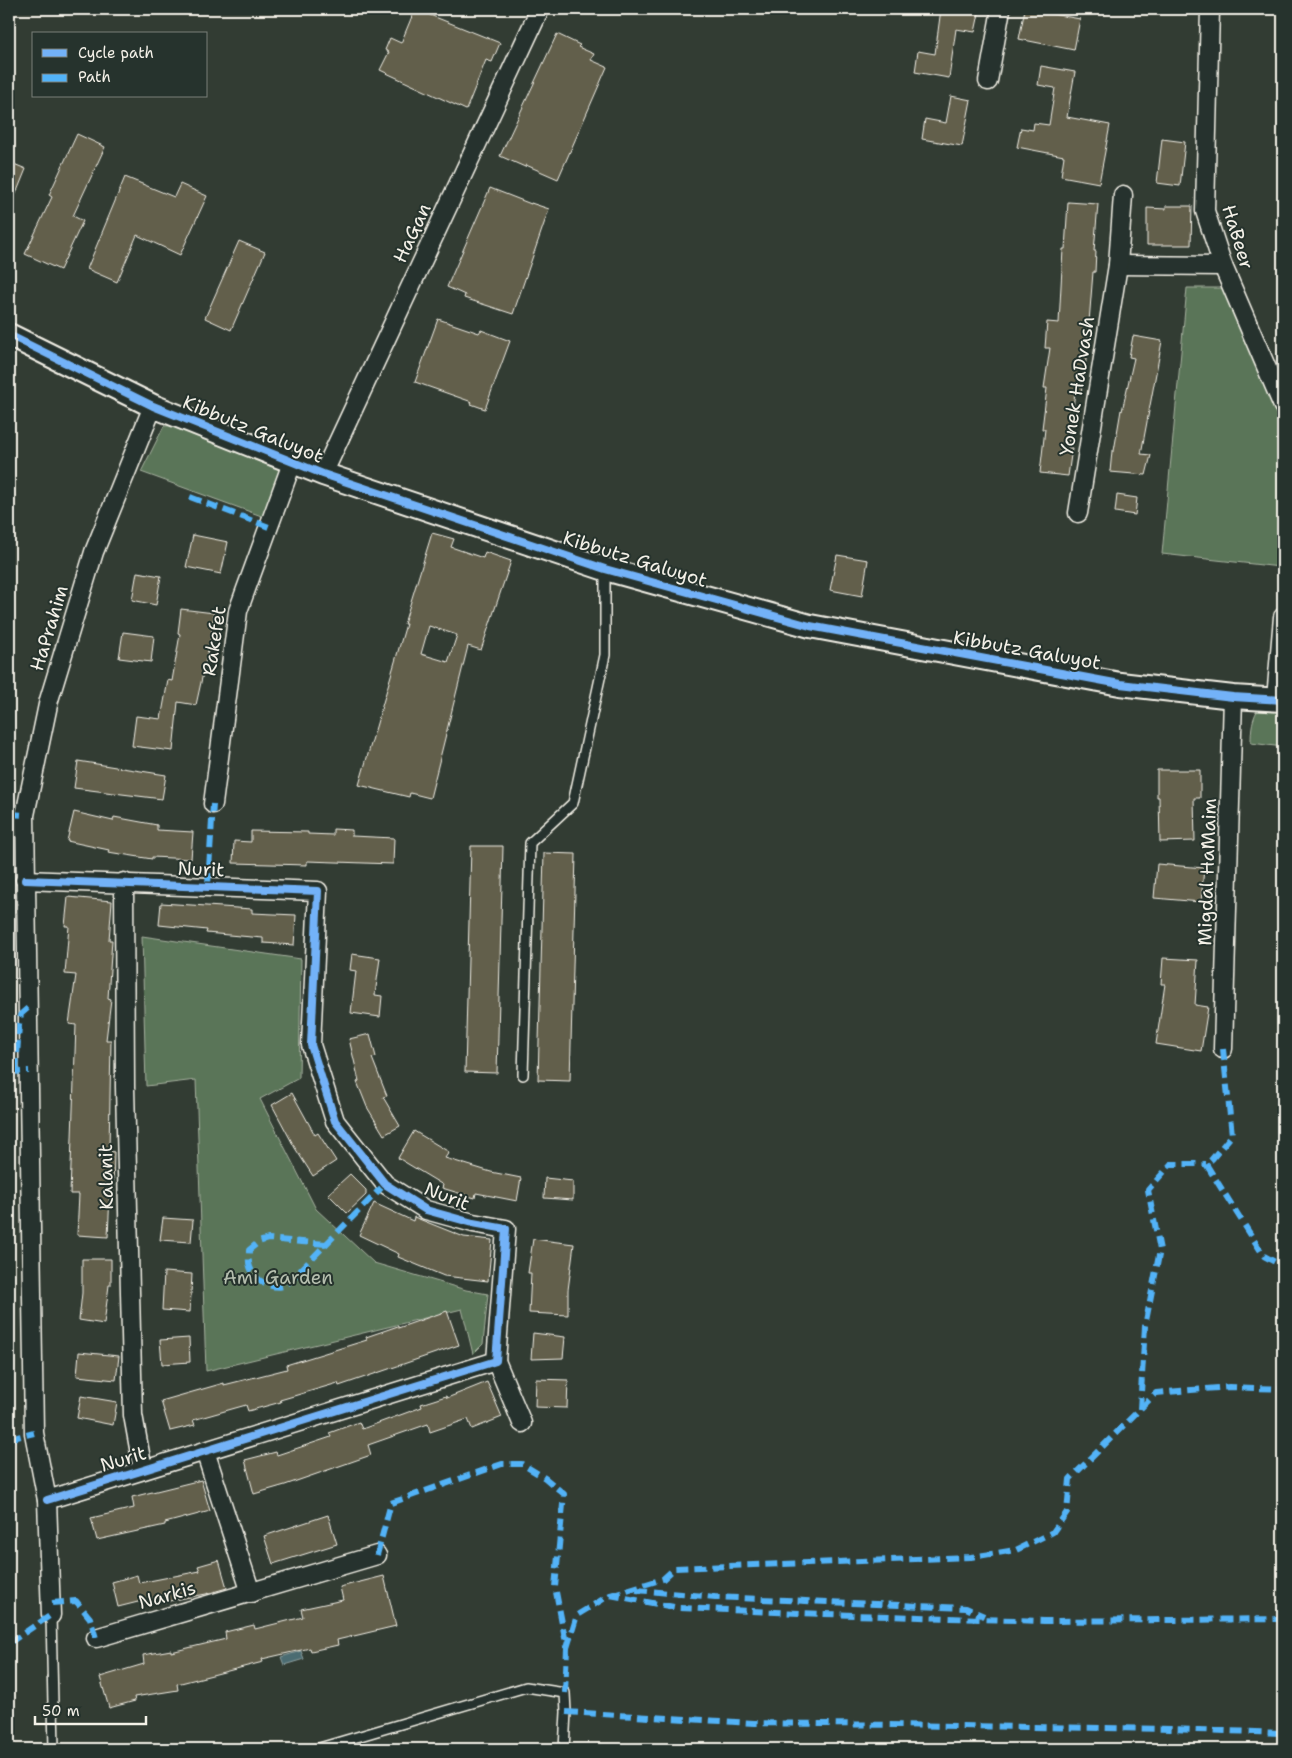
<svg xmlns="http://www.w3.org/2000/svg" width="1292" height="1758" viewBox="0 0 1292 1758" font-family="'Shantell Sans',sans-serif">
<rect width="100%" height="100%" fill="#323c33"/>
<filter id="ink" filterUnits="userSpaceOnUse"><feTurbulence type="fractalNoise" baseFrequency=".02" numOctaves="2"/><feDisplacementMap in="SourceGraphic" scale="10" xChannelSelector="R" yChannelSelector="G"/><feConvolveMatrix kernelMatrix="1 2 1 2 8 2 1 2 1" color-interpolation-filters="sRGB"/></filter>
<g filter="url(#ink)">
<g fill="#5a7459" stroke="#a7b2a0">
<polygon points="1187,288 1229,288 1283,427 1283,526 1280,567 1162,554"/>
<polygon points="184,425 281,467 267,518 141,472 164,426"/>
<path d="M1260,706h23v41l-32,-4c0,-15 1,-25 9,-37z"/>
<polygon points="142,936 301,959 299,1078 260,1099 316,1209 374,1263 466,1290 488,1294 483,1344 473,1354 462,1309 206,1371 196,1080 146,1086"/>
</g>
<polygon fill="#4b6c72" stroke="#8fa1a1" points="301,1651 304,1659 284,1665 281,1657"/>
<g fill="#625f4c" stroke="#f4f1e8" fill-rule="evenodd">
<polygon points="415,9 500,43 492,62 486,60 466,110 380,70 389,52 385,50 390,38 401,43"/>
<polygon points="941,9 980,9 975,32 956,29 949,78 915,72 918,51 935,54"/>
<polygon points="1025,9 1080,19 1074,50 1019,39"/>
<polygon points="557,34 580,45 578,47 594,54 591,60 607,67 558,179 526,165 525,167 500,156"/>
<polygon points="1041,66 1075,72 1067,117 1110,125 1099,183 1061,176 1064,156 1017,147 1021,128 1033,130 1034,123 1049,125 1055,88 1038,85"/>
<polygon points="951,96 971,100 962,146 922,139 925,119 946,123"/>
<polygon points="77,134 105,147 73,216 83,221 60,270 25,254 52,197 49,195"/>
<polygon points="1162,139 1185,142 1180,186 1157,183"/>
<polygon points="9,162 26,169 9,211"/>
<polygon points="125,177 174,197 180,184 207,196 180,255 137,235 117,282 87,269"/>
<polygon points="490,188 531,204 531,203 549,209 513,314 464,298 465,295 447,287"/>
<polygon points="1068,202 1098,204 1094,251 1096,251 1095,272 1093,272 1086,360 1081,393 1075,392 1068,448 1072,448 1068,476 1040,473 1045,429 1042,429 1047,388 1044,388 1050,348 1045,348 1047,322 1059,323 1063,249 1065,249"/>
<polygon points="1166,206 1192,206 1191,245 1147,245 1147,208 1166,209"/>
<polygon points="239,241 265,252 231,330 205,318"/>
<polygon points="438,319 479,333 481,330 510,341 485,409 471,404 472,402 415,382"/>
<polygon points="1133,336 1162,341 1141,454 1151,455 1146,475 1110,472 1112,451 1114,451 1121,410 1122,411 1134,358 1129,357"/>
<polygon points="1117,495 1137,498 1135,515 1115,512"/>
<path d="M432,533l22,6 -3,8 32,11 2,-6 26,9 -30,89 -13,-4 -38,152 -20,-5 -1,4 -50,-12 47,-161h-2zM429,626l28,9 -9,27 -27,-8z"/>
<polygon points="193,535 228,542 221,574 186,567"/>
<polygon points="837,555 868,560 862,596 830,590"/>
<polygon points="137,572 161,576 156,605 132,600"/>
<polygon points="181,609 214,613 211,637 196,705 178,702 173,751 132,746 136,716 161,719 168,680 172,681 180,634 178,633"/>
<polygon points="123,632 154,636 151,662 119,658"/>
<polygon points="78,761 166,775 162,799 74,788"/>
<polygon points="1157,770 1200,770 1200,798 1194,798 1195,841 1160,842 1159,797 1157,797"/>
<polygon points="74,812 113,821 114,817 157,825 157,830 193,832 191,859 152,857 152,859 108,852 109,850 67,841"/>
<polygon points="333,829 352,830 352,836 394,838 393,864 307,861 307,865 233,863 234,841 251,842 251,831 308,832 308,834 333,835"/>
<polygon points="471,846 503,846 497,1073 465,1072"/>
<polygon points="544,853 576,854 570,1081 538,1080"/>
<polygon points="1157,864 1204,868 1201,902 1154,898"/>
<polygon points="68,897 112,901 109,940 112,940 108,998 111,999 106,1040 111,1040 109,1151 114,1152 113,1194 110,1194 108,1237 77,1235 79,1194 70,1194 76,1025 69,1024 76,975 65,974 69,926 65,926"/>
<polygon points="161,903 252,909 252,913 296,915 294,945 263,943 263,938 206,933 207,930 159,925"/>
<polygon points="352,954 380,958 375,995 382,996 380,1017 351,1013 356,971 350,970"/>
<polygon points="1163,958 1198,960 1195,1005 1208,1007 1201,1051 1156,1044 1165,984 1161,984"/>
<polygon points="370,1034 376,1057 372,1058 387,1096 383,1097 400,1126 384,1135 367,1107 357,1082 359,1081 349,1039"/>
<polygon points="292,1093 315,1135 318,1133 336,1161 313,1176 295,1148 272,1105"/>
<polygon points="414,1131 449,1152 445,1158 491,1172 521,1178 517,1201 476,1193 475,1198 442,1188 443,1185 398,1158"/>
<polygon points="350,1174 366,1190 366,1195 347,1213 328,1194"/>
<polygon points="545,1178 573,1181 573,1200 544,1198"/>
<polygon points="374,1203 413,1221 414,1217 464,1237 492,1240 488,1281 444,1276 398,1257 399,1254 359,1235"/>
<polygon points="163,1218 193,1220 191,1242 160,1240"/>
<polygon points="533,1239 574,1244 568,1290 568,1315 529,1313 531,1273 528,1273"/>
<polygon points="82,1259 111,1259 111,1285 109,1285 104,1324 79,1320 82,1293"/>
<polygon points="164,1272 192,1274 190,1312 162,1310"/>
<polygon points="447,1311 459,1345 339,1386 338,1383 280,1400 281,1402 248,1411 246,1405 193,1420 195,1425 170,1431 161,1401 224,1383 224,1385 287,1369 286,1365 367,1340 366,1337 398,1326 398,1328"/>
<polygon points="533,1333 565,1337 563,1358 531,1359"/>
<polygon points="189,1338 190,1362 162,1364 160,1340"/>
<polygon points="79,1352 119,1356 116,1380 77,1376"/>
<polygon points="536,1379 568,1380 567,1408 535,1407"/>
<polygon points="487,1382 502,1417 472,1429 468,1419 430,1432 428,1424 368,1445 371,1455 285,1485 254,1494 245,1460 276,1452 277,1455 331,1437 329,1433 359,1422 362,1429 422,1407 421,1404 446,1396 447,1398"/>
<polygon points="81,1396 117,1402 113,1425 77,1418"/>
<polygon points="201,1480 210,1511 165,1523 165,1525 97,1540 91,1518 134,1508 132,1497"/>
<polygon points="328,1515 337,1544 273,1564 264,1536"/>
<polygon points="219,1560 227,1588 206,1594 164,1602 162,1596 118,1607 112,1582 137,1575 139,1583 200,1571 198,1566"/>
<polygon points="384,1576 396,1626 337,1640 338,1645 311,1651 310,1648 262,1659 263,1662 177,1684 178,1690 134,1697 135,1701 109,1708 100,1677 144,1664 143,1655 171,1650 171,1652 226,1639 225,1632 254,1625 255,1629 303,1617 301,1609 343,1600 340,1587"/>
</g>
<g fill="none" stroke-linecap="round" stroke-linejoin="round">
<defs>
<g id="service">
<polyline points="523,1075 530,843 573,803 605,655 605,569"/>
<polyline points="51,1615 54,1749"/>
<polyline points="316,1749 526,1687 565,1693 566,1712 564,1749"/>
</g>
<g id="minor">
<polyline points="1210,9 1205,211 1223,266 1283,406"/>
<polyline points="988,81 1001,9"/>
<polyline points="1118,265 1223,266"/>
<polyline points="323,474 540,9"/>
<polyline points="1078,513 1118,265 1123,195"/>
<polyline points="1276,699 1283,617"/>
<polyline points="213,804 238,611 292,463"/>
<polyline points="25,880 318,891 311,1045 335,1121 385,1184 426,1210 473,1223 506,1229 496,1361 47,1500"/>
<polyline points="124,882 125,1087 133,1415 143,1470"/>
<polyline points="1223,1049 1233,697"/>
<polyline points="496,1361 522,1423"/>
<polyline points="205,1451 251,1593"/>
<polyline points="51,1615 47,1500 34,1433 25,815 49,700 94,552 153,406"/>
<polyline points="96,1638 377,1555"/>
</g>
<polyline id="tertiary" points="9,335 153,406 323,474 605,569 810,626 1120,684 1233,697 1283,700"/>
</defs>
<use href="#service" stroke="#f4f1e8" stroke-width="12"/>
<use href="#minor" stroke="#f4f1e8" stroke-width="21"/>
<use href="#tertiary" stroke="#f4f1e8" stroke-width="26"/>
<use href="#service" stroke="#26332d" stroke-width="9"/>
<use href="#minor" stroke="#26332d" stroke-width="18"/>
<use href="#tertiary" stroke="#26332d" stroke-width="22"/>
<g stroke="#52b3f8" stroke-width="6" stroke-dasharray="12 6" stroke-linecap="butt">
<polyline points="190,497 269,527"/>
<polyline points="9,814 25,815"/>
<polyline points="208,885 213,804"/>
<polyline points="1223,1049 1232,1135 1212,1159 1206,1164 1264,1256 1277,1263 1283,1270"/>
<polyline points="16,1071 19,1025 21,1014 28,1008"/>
<polyline points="9,1072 29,1071"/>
<path d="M326,1244l-58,-5 -9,3 -10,8c0,5 -1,12 1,17 5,14 23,24 36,18l99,-101"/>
<polyline points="1140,1409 1145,1326 1160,1250 1148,1190 1171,1164 1206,1164"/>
<polyline points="9,1439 34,1433"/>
<polyline points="377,1555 391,1503 502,1464 522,1464 545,1478 564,1494 555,1587 567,1648 565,1693"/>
<polyline points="636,1590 715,1597 966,1608 984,1616"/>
<polyline points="610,1595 663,1579 675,1568 971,1557 1016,1550 1053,1532 1067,1512 1070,1479 1156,1393 1229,1387 1283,1389"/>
<polyline points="52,1603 76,1601 90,1618 96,1638"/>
<polyline points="9,1643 51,1615"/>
<polyline points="567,1648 577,1615 610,1595 679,1608 824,1614 1044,1621 1283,1619"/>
<polyline points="566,1712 754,1723 1171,1729 1283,1733"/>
</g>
<defs>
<g id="cycleway">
<polyline points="9,335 153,406 323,474 605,569 810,626 1120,684 1233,697 1283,700"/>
<polyline points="25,880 318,891 311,1045 335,1121 385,1184 426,1210 473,1223 506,1229 496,1361 47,1500"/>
</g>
</defs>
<use href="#cycleway" stroke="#26332d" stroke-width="11"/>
<use href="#cycleway" stroke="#73b2f8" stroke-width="8"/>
</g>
</g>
<g text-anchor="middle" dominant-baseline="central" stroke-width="4" stroke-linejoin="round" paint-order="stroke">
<g font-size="19" fill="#f4f1e8" stroke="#26332d">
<text transform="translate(412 233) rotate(-65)">HaGan</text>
<text transform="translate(1238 237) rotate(73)">HaBeer</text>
<text transform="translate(1077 386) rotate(-81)">Yonek HaDvash</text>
<text transform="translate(253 429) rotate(22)">Kibbutz Galuyot</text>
<text transform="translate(635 559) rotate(17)">Kibbutz Galuyot</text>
<text transform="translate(49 628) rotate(-73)">HaPrahim</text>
<text transform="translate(214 641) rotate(-81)">Rakefet</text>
<text transform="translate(1027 650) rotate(10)">Kibbutz Galuyot</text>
<text transform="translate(201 869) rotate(2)">Nurit</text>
<text transform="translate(1207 872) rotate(-88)">Migdal HaMaim</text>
<text transform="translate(106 1177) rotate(-91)">Kalanit</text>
<text transform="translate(447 1196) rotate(21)">Nurit</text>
<text transform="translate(123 1459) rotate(-17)">Nurit</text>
<text transform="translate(167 1595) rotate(-16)">Narkis</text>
</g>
<g font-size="19" fill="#b6bfaf" stroke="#26332d">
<text x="278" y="1277">Ami Garden</text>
</g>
</g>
<rect width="1292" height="1758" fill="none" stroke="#26332d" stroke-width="30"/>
<rect x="15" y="15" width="1262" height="1728" fill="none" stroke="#f4f1e8" stroke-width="2" filter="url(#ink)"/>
<rect x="32" y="32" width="175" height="65" fill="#26332d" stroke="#787f78"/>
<rect x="42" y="49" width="25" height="8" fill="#73b2f8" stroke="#787f78"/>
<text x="78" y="58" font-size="15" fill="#f4f1e8">Cycle path</text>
<rect x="42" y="74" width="25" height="8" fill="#52b3f8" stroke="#787f78"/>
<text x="78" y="82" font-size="15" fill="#f4f1e8">Path</text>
<path d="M35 1716v8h111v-8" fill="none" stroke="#f4f1e8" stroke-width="2.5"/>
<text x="42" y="1716" font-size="15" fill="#f4f1e8" stroke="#26332d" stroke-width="4" paint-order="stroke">50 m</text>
</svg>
